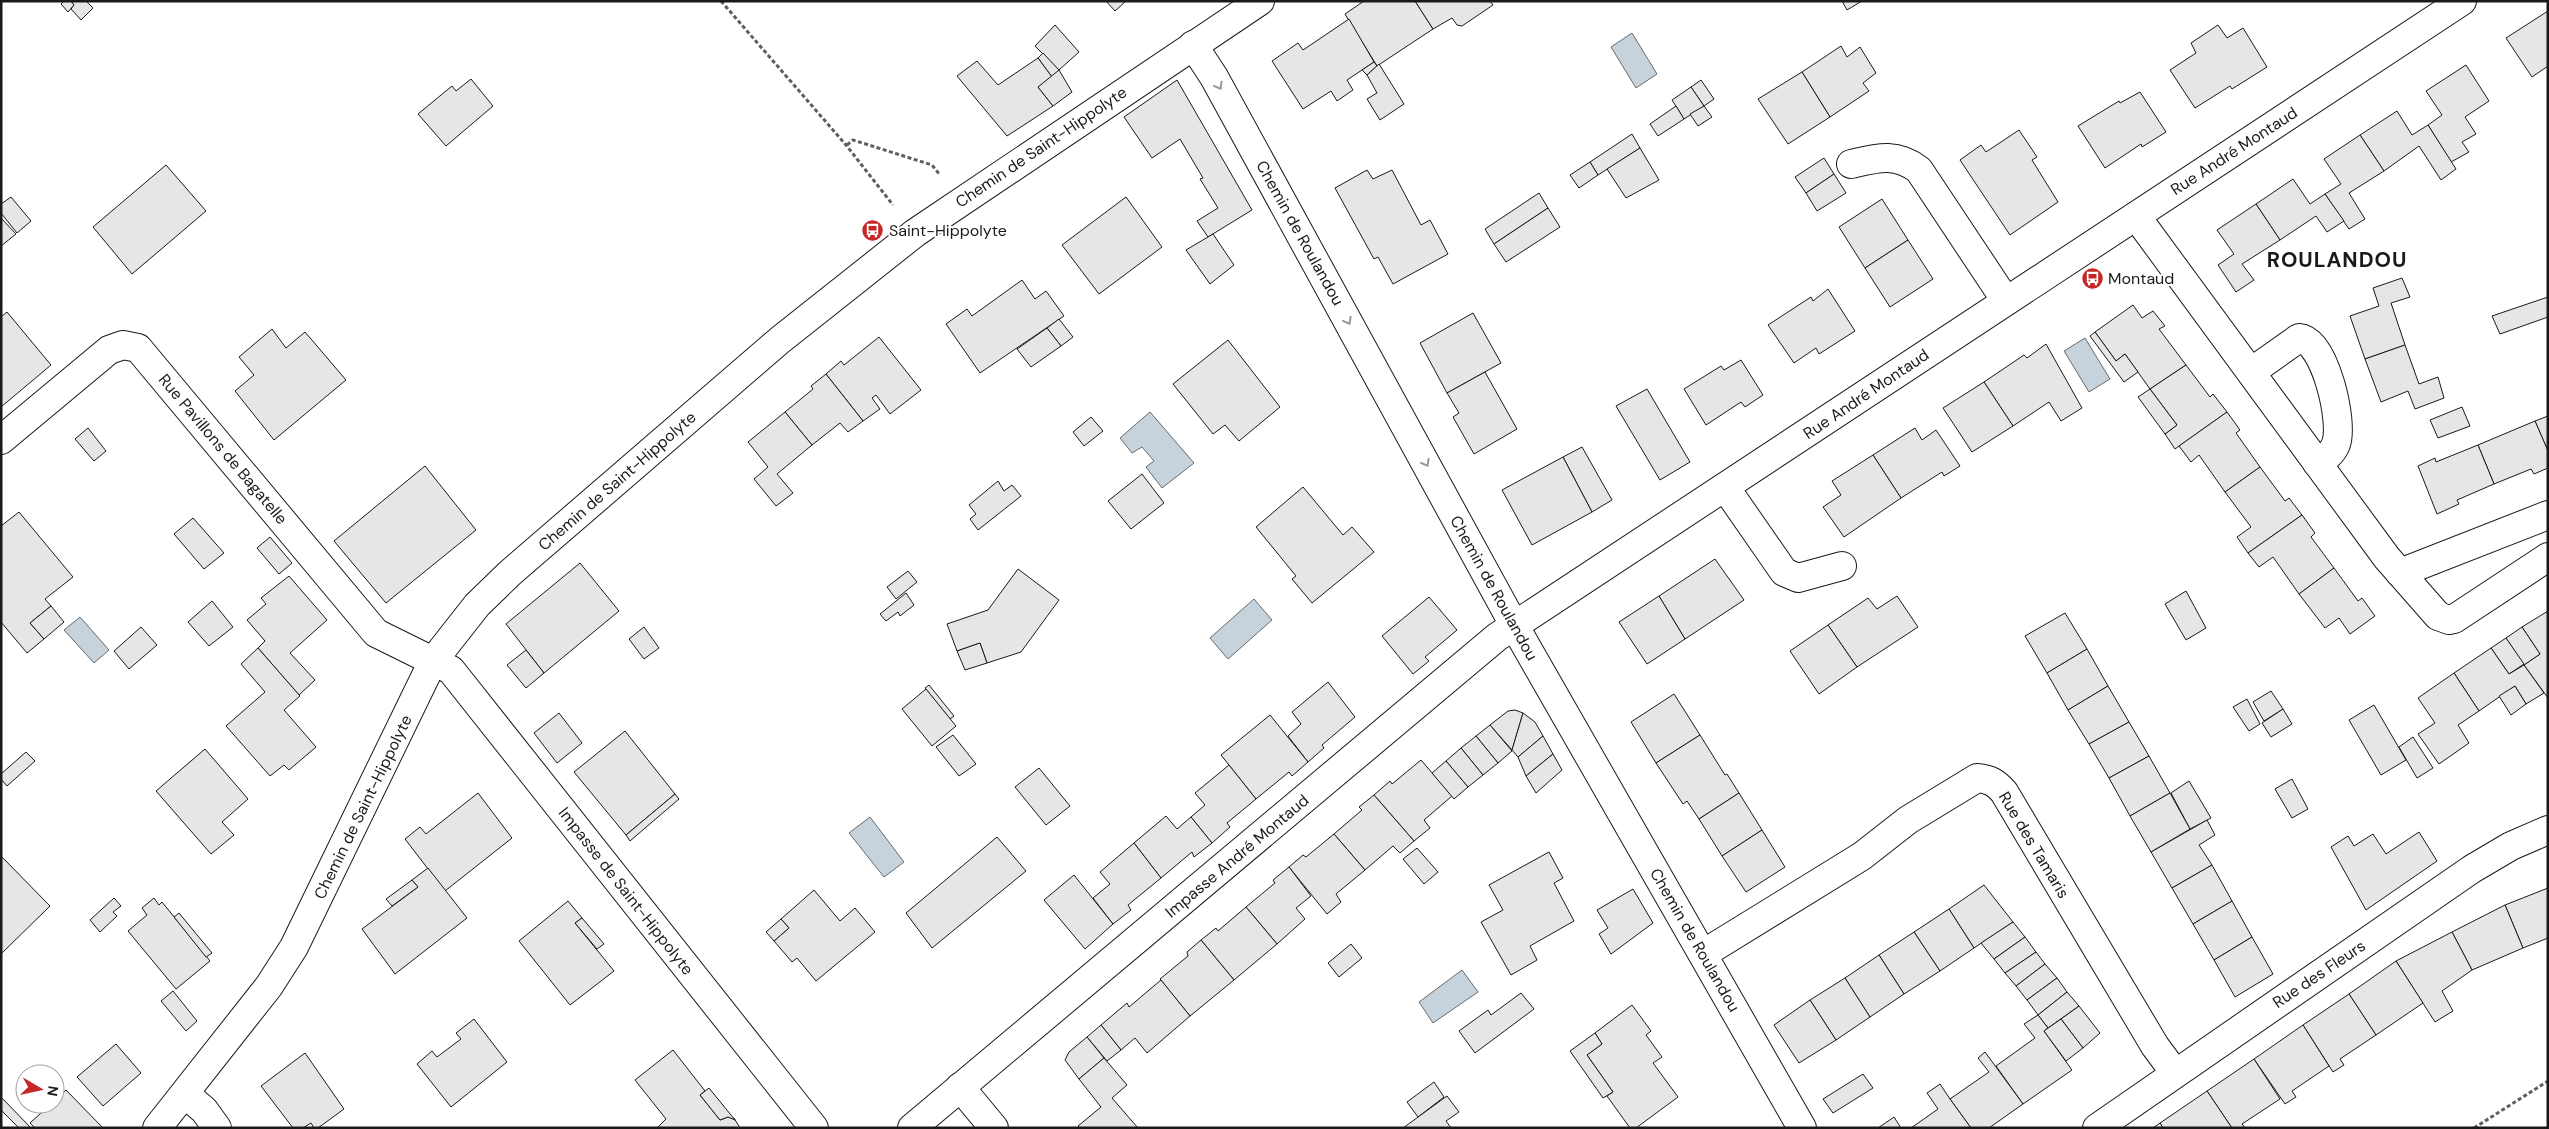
<svg xmlns="http://www.w3.org/2000/svg" width="2549" height="1129" viewBox="0 0 2549 1129" font-family="'DM Sans',sans-serif">
<rect width="100%" height="100%" fill="#fff"/>
<g fill="#c6d2dc" stroke="#6a6a6a">
<polygon points="1632,33 1657,74 1636,88 1611,47"/>
<polygon points="2085,338 2110,379 2089,392 2064,351"/>
<polygon points="1150,412 1194,463 1162,488 1146,467 1154,461 1142,447 1132,453 1120,438"/>
<polygon points="1254,599 1272,620 1228,659 1210,638"/>
<polygon points="80,617 109,650 94,663 64,630"/>
<polygon points="870,817 904,862 884,877 849,833"/>
<polygon points="1462,970 1478,992 1433,1023 1419,1002"/>
</g>
<g fill="#e6e6e6" stroke="#1a1a1a">
<polygon points="64,1 71,1 74,5 68,12 61,4"/>
<polygon points="71,1 86,1 93,8 81,20 71,9 74,5"/>
<polygon points="1106,1 1126,1 1115,11"/>
<polygon points="1364,1 1415,1 1433,29 1377,66 1345,14"/>
<polygon points="1415,1 1490,1 1493,5 1462,26 1457,25 1452,18 1433,29"/>
<polygon points="1842,1 1862,1 1847,10"/>
<polygon points="2548,11 2548,66 2532,77 2506,38"/>
<polygon points="1349,19 1374,62 1347,80 1353,90 1337,101 1331,91 1303,109 1272,61 1298,43 1303,50"/>
<polygon points="1055,25 1079,52 1059,70 1035,46"/>
<polygon points="2218,25 2227,38 2243,28 2267,67 2232,89 2230,86 2195,108 2170,70 2196,53 2191,43"/>
<polygon points="1841,46 1847,57 1860,47 1876,73 1863,83 1869,91 1830,117 1802,72"/>
<polygon points="1043,53 1059,70 1052,77 1038,58"/>
<polygon points="1038,58 1052,77 1038,87 1053,106 1007,136 957,76 977,61 998,85"/>
<polygon points="1374,62 1377,66 1367,75 1362,70"/>
<polygon points="1379,64 1404,104 1380,120 1367,99 1377,93 1367,75"/>
<polygon points="2466,65 2489,101 2465,117 2476,134 2462,142 2469,152 2451,162 2428,125 2442,115 2426,91"/>
<polygon points="1059,70 1072,92 1053,106 1038,87"/>
<polygon points="1802,72 1830,117 1788,144 1758,99"/>
<polygon points="471,79 493,106 446,146 418,114 452,86 456,91"/>
<polygon points="1177,80 1252,210 1208,237 1197,221 1218,208 1200,179 1203,178 1180,139 1152,158 1124,117"/>
<polygon points="1701,80 1714,99 1704,106 1691,87"/>
<polygon points="1691,87 1704,106 1684,119 1672,100"/>
<polygon points="2140,92 2166,132 2142,147 2141,144 2105,168 2078,126 2119,101 2120,103"/>
<polygon points="1676,106 1684,119 1658,136 1650,124"/>
<polygon points="1704,106 1712,117 1698,126 1690,114"/>
<polygon points="2397,111 2412,135 2428,125 2456,169 2441,180 2419,146 2384,171 2360,135"/>
<polygon points="2019,130 2037,157 2032,160 2058,202 2010,235 1960,160 1981,145 1986,152"/>
<polygon points="1632,134 1640,148 1598,175 1590,162"/>
<polygon points="2360,135 2384,171 2349,193 2365,219 2349,229 2325,194 2341,184 2324,159"/>
<polygon points="1640,148 1659,180 1626,198 1607,169"/>
<polygon points="1824,158 1834,174 1806,193 1795,177"/>
<polygon points="1590,162 1598,175 1579,188 1570,175"/>
<polygon points="166,165 206,211 132,274 93,227"/>
<polygon points="1367,170 1373,179 1392,170 1421,225 1430,220 1448,254 1393,284 1378,257 1374,259 1335,188"/>
<polygon points="1834,174 1846,193 1817,211 1806,193"/>
<polygon points="2293,179 2310,204 2325,194 2344,221 2327,232 2316,216 2280,240 2256,204"/>
<polygon points="1539,193 1548,208 1494,244 1485,229"/>
<polygon points="11,197 31,221 17,233 1,213 1,204"/>
<polygon points="1126,197 1162,247 1099,294 1062,245"/>
<polygon points="1882,199 1908,240 1865,268 1839,227"/>
<polygon points="2256,204 2280,240 2242,264 2254,280 2236,292 2218,265 2234,254 2217,230"/>
<polygon points="1548,208 1560,227 1506,262 1494,244"/>
<polygon points="1,218 16,234 1,246"/>
<polygon points="1213,234 1234,265 1210,284 1186,250"/>
<polygon points="1908,240 1933,279 1890,307 1865,268"/>
<polygon points="2402,278 2410,297 2391,303 2405,345 2365,359 2350,316 2379,306 2373,288"/>
<polygon points="1022,280 1035,299 1046,291 1064,316 980,373 946,324 967,309 972,316"/>
<polygon points="1828,289 1855,331 1819,354 1816,348 1794,363 1768,325 1811,297 1813,301"/>
<polygon points="2548,297 2548,317 2500,334 2492,316"/>
<polygon points="2133,305 2142,318 2153,311 2165,326 2159,329 2186,365 2150,389 2125,354 2116,361 2095,332"/>
<polygon points="7,312 51,365 1,407 1,317"/>
<polygon points="1473,313 1501,363 1447,393 1420,343"/>
<polygon points="1059,319 1073,337 1061,346 1047,328"/>
<polygon points="1047,328 1061,346 1031,367 1017,349"/>
<polygon points="272,329 286,348 305,332 346,380 274,440 235,391 254,375 239,357"/>
<polygon points="2095,332 2116,361 2125,354 2138,372 2124,382 2090,336"/>
<polygon points="879,337 921,390 890,414 876,395 872,398 880,409 863,421 826,374 841,361 844,365"/>
<polygon points="1228,340 1280,407 1239,441 1225,425 1213,434 1173,384"/>
<polygon points="2046,344 2082,408 2061,421 2049,402 2013,426 1984,382 2024,355 2027,358"/>
<polygon points="2405,345 2419,384 2438,377 2444,398 2415,409 2408,391 2381,402 2365,359"/>
<polygon points="1741,360 1763,395 1745,407 1741,402 1706,425 1684,389 1721,366 1724,370"/>
<polygon points="2186,365 2210,397 2213,394 2227,412 2175,449 2165,434 2177,425 2150,389"/>
<polygon points="1485,372 1517,429 1474,454 1453,417 1459,413 1447,393"/>
<polygon points="826,374 863,421 848,432 840,423 812,445 785,412 813,389 811,386"/>
<polygon points="1984,382 2013,426 1972,452 1943,408"/>
<polygon points="1647,389 1690,462 1660,480 1616,406"/>
<polygon points="2150,389 2177,425 2165,434 2138,397"/>
<polygon points="2462,407 2470,426 2438,438 2430,420"/>
<polygon points="785,412 812,445 777,474 793,493 776,506 754,479 768,467 748,442"/>
<polygon points="2227,412 2240,430 2236,433 2260,467 2225,492 2199,455 2191,462 2179,446"/>
<polygon points="2548,416 2548,451 2535,421"/>
<polygon points="1091,417 1103,431 1084,446 1073,432"/>
<polygon points="2535,421 2548,451 2548,468 2534,474 2531,469 2494,484 2478,445"/>
<polygon points="88,428 106,451 94,461 75,439"/>
<polygon points="1915,428 1922,440 1936,430 1960,466 1944,476 1942,472 1901,498 1873,455"/>
<polygon points="2478,445 2494,484 2457,500 2459,504 2437,514 2418,466 2435,458 2436,462"/>
<polygon points="1582,447 1612,500 1592,512 1563,457"/>
<polygon points="1873,455 1901,498 1844,537 1823,507 1841,495 1832,481"/>
<polygon points="1563,457 1592,512 1532,545 1502,490"/>
<polygon points="425,466 476,530 386,603 334,541"/>
<polygon points="2260,467 2285,501 2289,498 2302,515 2248,553 2237,537 2251,527 2225,492"/>
<polygon points="1142,474 1164,503 1131,529 1108,501"/>
<polygon points="998,481 1004,491 1012,485 1021,496 978,530 970,519 976,514 969,505"/>
<polygon points="1303,487 1343,535 1352,527 1374,552 1312,603 1292,579 1296,576 1256,527"/>
<polygon points="19,512 73,577 45,599 51,606 30,623 44,639 27,653 1,622 1,526"/>
<polygon points="2302,515 2315,533 2311,537 2334,568 2299,594 2273,557 2259,567 2248,553"/>
<polygon points="193,518 224,553 204,569 174,534"/>
<polygon points="270,537 292,563 279,574 257,548"/>
<polygon points="1715,559 1744,600 1685,639 1659,596"/>
<polygon points="580,563 619,611 544,673 506,624"/>
<polygon points="2334,568 2358,601 2362,598 2375,616 2350,634 2339,618 2325,628 2299,594"/>
<polygon points="1018,569 1059,600 1021,652 987,663 980,643 957,651 947,624 988,610"/>
<polygon points="908,571 917,582 896,599 887,587"/>
<polygon points="289,576 327,620 290,653 315,680 299,695 258,648 265,641 247,620 266,604 261,598"/>
<polygon points="2186,591 2206,628 2186,640 2165,604"/>
<polygon points="906,593 914,605 900,616 898,612 886,621 880,614"/>
<polygon points="1659,596 1685,639 1647,664 1619,622"/>
<polygon points="1897,596 1918,627 1857,667 1828,625 1868,598 1877,609"/>
<polygon points="1429,597 1457,630 1425,657 1429,661 1413,674 1382,636"/>
<polygon points="212,601 233,627 209,646 188,622"/>
<polygon points="51,606 64,622 44,639 30,623"/>
<polygon points="2548,611 2548,698 2524,665 2540,654 2522,627"/>
<polygon points="2065,613 2087,649 2047,673 2025,636"/>
<polygon points="1828,625 1857,667 1819,694 1790,651"/>
<polygon points="141,627 157,645 129,669 114,651"/>
<polygon points="644,627 659,648 644,659 629,639"/>
<polygon points="2522,627 2540,654 2524,665 2506,638"/>
<polygon points="2506,638 2524,664 2509,674 2491,648"/>
<polygon points="980,643 987,663 965,670 957,651"/>
<polygon points="258,648 300,696 284,710 316,747 289,770 284,765 270,776 226,726 265,692 241,664"/>
<polygon points="2491,648 2509,674 2524,665 2544,693 2526,704 2515,686 2479,711 2454,673"/>
<polygon points="2087,649 2108,686 2068,710 2047,673"/>
<polygon points="526,650 544,673 526,688 507,665"/>
<polygon points="2454,673 2479,711 2458,725 2469,743 2439,764 2418,734 2435,723 2418,698"/>
<polygon points="1328,682 1355,717 1322,745 1324,748 1308,762 1288,736 1301,724 1292,712"/>
<polygon points="929,685 954,716 950,719 925,688"/>
<polygon points="2108,686 2129,722 2089,744 2068,710"/>
<polygon points="2515,686 2526,704 2511,715 2499,696"/>
<polygon points="926,689 956,726 932,746 902,709"/>
<polygon points="2271,691 2283,709 2264,721 2253,702"/>
<polygon points="1674,694 1700,735 1656,763 1631,722"/>
<polygon points="2247,699 2260,724 2249,731 2233,707"/>
<polygon points="2374,705 2406,760 2381,775 2349,720"/>
<polygon points="2283,709 2292,724 2271,737 2262,723"/>
<polygon points="1515,710 1523,713 1512,750 1490,725 1508,711"/>
<polygon points="559,713 582,743 557,763 534,733"/>
<polygon points="1523,713 1535,722 1543,736 1518,757 1512,750"/>
<polygon points="1270,715 1308,762 1292,776 1289,772 1256,799 1221,755"/>
<polygon points="2129,722 2149,756 2109,778 2089,744"/>
<polygon points="1490,725 1512,751 1498,763 1476,736"/>
<polygon points="625,731 675,794 626,835 574,772"/>
<polygon points="953,735 976,764 959,776 936,747"/>
<polygon points="1700,735 1725,775 1727,774 1739,793 1699,819 1687,801 1683,804 1656,763"/>
<polygon points="1476,736 1498,763 1483,775 1461,748"/>
<polygon points="1543,736 1553,754 1526,776 1518,757"/>
<polygon points="2413,737 2433,768 2417,778 2399,747"/>
<polygon points="1461,748 1483,775 1468,787 1446,761"/>
<polygon points="205,749 248,799 222,822 234,835 211,854 156,791"/>
<polygon points="26,752 35,761 7,786 1,779 1,774"/>
<polygon points="1553,754 1562,770 1536,793 1526,776"/>
<polygon points="2149,756 2170,793 2130,816 2109,778"/>
<polygon points="1421,760 1452,796 1424,820 1430,828 1414,841 1374,795 1390,781 1392,784"/>
<polygon points="1446,761 1468,787 1454,799 1432,773"/>
<polygon points="1229,765 1256,799 1227,823 1230,827 1212,843 1191,817 1205,805 1195,793"/>
<polygon points="1039,768 1070,806 1046,825 1015,787"/>
<polygon points="2292,779 2308,809 2292,818 2275,789"/>
<polygon points="2189,781 2211,818 2190,829 2171,793"/>
<polygon points="478,793 512,838 445,891 405,839 420,827 426,834"/>
<polygon points="1739,793 1762,830 1722,856 1699,819"/>
<polygon points="2170,793 2190,829 2151,852 2130,816"/>
<polygon points="675,794 679,799 630,841 626,835"/>
<polygon points="1374,795 1414,841 1400,853 1393,846 1365,870 1334,834 1362,810 1359,807"/>
<polygon points="1166,816 1177,829 1191,817 1212,843 1194,857 1192,852 1161,878 1134,843"/>
<polygon points="2207,820 2215,835 2199,845 2212,865 2172,888 2151,852"/>
<polygon points="1762,830 1785,867 1746,892 1722,856"/>
<polygon points="2419,832 2437,861 2366,910 2331,847 2348,836 2354,846 2373,834 2386,854"/>
<polygon points="1334,834 1365,870 1336,894 1341,902 1327,914 1289,867 1303,855 1306,857"/>
<polygon points="997,837 1026,871 932,948 906,913"/>
<polygon points="1134,843 1161,878 1128,905 1131,910 1113,924 1093,898 1110,884 1100,872"/>
<polygon points="1417,848 1438,872 1424,884 1403,859"/>
<polygon points="1549,852 1563,878 1554,883 1574,921 1530,946 1537,960 1511,975 1481,922 1503,910 1489,885"/>
<polygon points="1,856 50,906 1,954"/>
<polygon points="2212,865 2232,901 2193,924 2172,888"/>
<polygon points="1289,867 1311,896 1296,908 1305,919 1277,944 1246,907 1275,883 1273,880"/>
<polygon points="428,868 467,918 395,974 362,929 418,887 412,880"/>
<polygon points="1074,875 1113,924 1085,949 1044,900"/>
<polygon points="412,880 418,887 392,906 386,899"/>
<polygon points="1984,885 2013,922 1974,948 1949,909"/>
<polygon points="2548,888 2548,938 2523,948 2505,905"/>
<polygon points="1633,889 1653,923 1611,954 1599,934 1608,928 1597,910"/>
<polygon points="814,890 840,921 855,908 875,932 816,981 797,958 792,962 774,941 789,928 781,919"/>
<polygon points="114,898 121,906 113,912 117,916 100,932 90,920"/>
<polygon points="154,898 159,905 162,902 210,961 176,989 128,931 147,915 142,908"/>
<polygon points="568,901 582,918 575,923 614,971 570,1005 519,941"/>
<polygon points="2232,901 2252,937 2214,960 2193,924"/>
<polygon points="2505,905 2523,948 2472,970 2452,932"/>
<polygon points="1246,907 1277,944 1234,980 1201,940 1216,928 1218,931"/>
<polygon points="1949,909 1974,948 1940,971 1914,932"/>
<polygon points="179,913 212,953 206,957 174,917"/>
<polygon points="582,918 604,944 597,949 575,923"/>
<polygon points="781,919 789,928 774,941 766,932"/>
<polygon points="2013,922 2025,937 1994,959 1981,943"/>
<polygon points="1914,932 1940,971 1904,994 1879,955"/>
<polygon points="2452,932 2472,970 2442,991 2453,1011 2435,1022 2396,961"/>
<polygon points="2025,937 2036,952 2005,973 1994,959"/>
<polygon points="2252,937 2273,974 2235,997 2214,960"/>
<polygon points="1201,940 1234,980 1190,1016 1160,979 1188,956 1187,952"/>
<polygon points="1351,944 1362,958 1339,977 1328,963"/>
<polygon points="2036,952 2045,964 2016,986 2005,973"/>
<polygon points="1879,955 1904,994 1870,1017 1845,978"/>
<polygon points="2396,961 2423,1003 2376,1035 2349,994"/>
<polygon points="2045,964 2057,978 2027,1000 2016,986"/>
<polygon points="1845,978 1870,1017 1836,1040 1810,1000"/>
<polygon points="2057,978 2067,992 2038,1015 2027,1000"/>
<polygon points="1161,980 1190,1016 1147,1053 1135,1038 1121,1050 1101,1025 1127,1003 1129,1007"/>
<polygon points="173,991 197,1021 186,1031 161,1001"/>
<polygon points="2067,992 2079,1006 2048,1028 2038,1015"/>
<polygon points="1521,993 1534,1009 1475,1053 1459,1031 1488,1010 1491,1015"/>
<polygon points="2349,994 2376,1035 2340,1059 2344,1065 2333,1072 2303,1025"/>
<polygon points="1810,1000 1836,1040 1799,1063 1774,1025"/>
<polygon points="1632,1005 1651,1031 1646,1035 1662,1057 1653,1063 1678,1097 1636,1128 1630,1128 1607,1096 1613,1092 1587,1055 1602,1044 1595,1033"/>
<polygon points="2079,1006 2100,1033 2083,1048 2061,1019"/>
<polygon points="2038,1015 2048,1028 2044,1031 2072,1070 2023,1104 1996,1066 2035,1038 2024,1024"/>
<polygon points="474,1019 507,1062 451,1107 417,1064 432,1051 437,1057 461,1039 456,1033"/>
<polygon points="2061,1019 2083,1048 2066,1061 2044,1031"/>
<polygon points="1101,1025 1121,1050 1107,1061 1087,1037"/>
<polygon points="2303,1025 2329,1066 2292,1091 2296,1097 2285,1104 2254,1059"/>
<polygon points="1595,1033 1602,1044 1587,1055 1613,1092 1603,1098 1570,1051"/>
<polygon points="1087,1037 1104,1058 1079,1079 1065,1060 1069,1052"/>
<polygon points="116,1044 141,1073 103,1106 77,1077"/>
<polygon points="673,1050 705,1091 700,1095 720,1120 728,1117 734,1118 740,1128 657,1128 666,1119 635,1080"/>
<polygon points="1985,1052 2023,1104 1989,1128 1971,1128 1950,1099 1989,1072 1978,1058"/>
<polygon points="305,1053 344,1109 318,1128 314,1128 311,1123 303,1128 293,1128 261,1086"/>
<polygon points="1104,1058 1127,1085 1112,1098 1138,1128 1080,1128 1078,1126 1101,1107 1079,1079"/>
<polygon points="2254,1059 2280,1099 2242,1124 2245,1128 2232,1128 2207,1091"/>
<polygon points="1863,1074 1873,1088 1833,1113 1823,1099"/>
<polygon points="1434,1082 1444,1097 1418,1117 1407,1102"/>
<polygon points="1940,1084 1950,1099 1971,1128 1911,1128 1938,1109 1927,1093"/>
<polygon points="709,1088 735,1120 728,1117 720,1120 700,1095"/>
<polygon points="66,1090 103,1128 35,1128 30,1123 51,1104 55,1104 55,1100"/>
<polygon points="2207,1091 2232,1128 2163,1128 2160,1123"/>
<polygon points="1447,1096 1459,1112 1446,1121 1451,1128 1403,1128"/>
<polygon points="1,1097 31,1128 19,1128 1,1110"/>
<polygon points="1894,1117 1901,1128 1878,1128"/>
<polygon points="2160,1123 2163,1128 2153,1128"/>
</g>
<g fill="none" stroke-linecap="round" stroke-linejoin="round">
<defs>
<g id="street">
<polyline points="1193,45 1214,77 1514,625 1802,1128"/>
<path d="M1851,164c26,-6 45,-12 68,6l87,131"/>
<polyline points="2136,216 2387,558 2438,616 2449,620 2454,619 2548,557"/>
<path d="M2251,372l48,-34c26,2 45,84 37,106 -4,10 -11,14 -19,19"/>
<polyline points="1,440 109,350 123,345 138,348 376,633 451,670 814,1128"/>
<polyline points="1725,487 1784,572 1798,578 1842,566"/>
<polyline points="2400,573 2548,515"/>
<path d="M1703,954l159,-98 46,-36 69,-42c13,1 19,5 27,14l151,254 20,27"/>
<polyline points="960,1087 994,1128"/>
<polyline points="185,1094 204,1110 217,1128"/>
<polyline points="912,1128 1497,637 2462,1"/>
<polyline points="2097,1128 2472,869 2511,846 2548,830"/>
</g>
<polyline id="secondary" points="157,1128 269,986 294,947 433,661 477,605 510,573 780,340 915,233 1260,1"/>
</defs>
<use href="#street" stroke="#1a1a1a" stroke-width="30"/>
<use href="#secondary" stroke="#1a1a1a" stroke-width="30"/>
<g stroke="#5f5f5f" stroke-width="3" stroke-dasharray="4 2.5" stroke-linecap="butt">
<polyline points="721,1 846,145 893,205"/>
<polyline points="847,145 853,140 932,165 940,175"/>
<polyline points="2474,1128 2548,1081"/>
</g>
<use href="#street" stroke="#fff" stroke-width="28"/>
<use href="#secondary" stroke="#fff" stroke-width="28"/>
</g>
<defs><path id="oneway-chevron" d="M-2-3.5L2.5 0L-2 3.5" fill="none" stroke-width="1.6" stroke-linecap="round" stroke-linejoin="round" transform="scale(1.25)"/></defs>
<g stroke="#989898">
<use href="#oneway-chevron" transform="translate(1219 86) rotate(61)"/>
<use href="#oneway-chevron" transform="translate(1348 321) rotate(61)"/>
<use href="#oneway-chevron" transform="translate(1426 463) rotate(61)"/>
</g>
<defs>
<symbol id="bus-disc" viewBox="-11 -11 22 22"><circle r="9.5" fill="#c62828" stroke="#fff"/><path d="M-5-6H5V4H4V6H2V4H-2V6H-4V4H-5ZM-3.5-4V0h7V-4ZM-3.5 1.2v1.5H-2V1.2ZM2 1.2v1.5H3.5V1.2Z" fill="#fff"/></symbol>
</defs>
<g fill-rule="evenodd">
<use href="#bus-disc" x="860" y="218" width="25" height="25"/>
<use href="#bus-disc" x="2080" y="266" width="25" height="25"/>
</g>
<g text-anchor="middle" dominant-baseline="central" stroke-width="4" stroke-linejoin="round" paint-order="stroke">
<g font-size="16" fill="#1a1a1a" stroke="#fff">
<text transform="translate(1041 147) rotate(-34)">Chemin de Saint-Hippolyte</text>
<text transform="translate(2234 151) rotate(-33)">Rue André Montaud</text>
<text transform="translate(1300 233) rotate(61)">Chemin de Roulandou</text>
<text transform="translate(1866 394) rotate(-34)">Rue André Montaud</text>
<text transform="translate(223 449) rotate(50)">Rue Pavillons de Bagatelle</text>
<text transform="translate(617 481) rotate(-41)">Chemin de Saint-Hippolyte</text>
<text transform="translate(1494 588) rotate(61)">Chemin de Roulandou</text>
<text transform="translate(363 807) rotate(-64)">Chemin de Saint-Hippolyte</text>
<text transform="translate(2034 845) rotate(59)">Rue des Tamaris</text>
<text transform="translate(1237 856) rotate(-40)">Impasse André Montaud</text>
<text transform="translate(626 891) rotate(52)">Impasse de Saint-Hippolyte</text>
<text transform="translate(1695 940) rotate(60)">Chemin de Roulandou</text>
<text transform="translate(2319 974) rotate(-34)">Rue des Fleurs</text>
</g>
<g font-size="16" fill="#1a1a1a" stroke="#fff" text-anchor="start">
<text x="889" y="230">Saint-Hippolyte</text>
<text x="2108" y="278">Montaud</text>
</g>
<g font-size="21" font-weight="bold" letter-spacing="1" fill="#1a1a1a" stroke="#fff">
<text x="2337" y="260">ROULANDOU</text>
</g>
</g>
<rect width="2549" height="1129" fill="none" stroke="#1a1a1a" stroke-width="5"/>
<g transform="translate(40 1089) rotate(99)"><circle r="24" fill="#ffffff" stroke="#a3a3a3"/>
<path d="M0-4L9 19L0 12L-9 19Z" fill="#c62828"/>
<text y="-8" font-size="14" font-weight="bold" text-anchor="middle" fill="#1a1a1a">N</text>
</g>
</svg>
